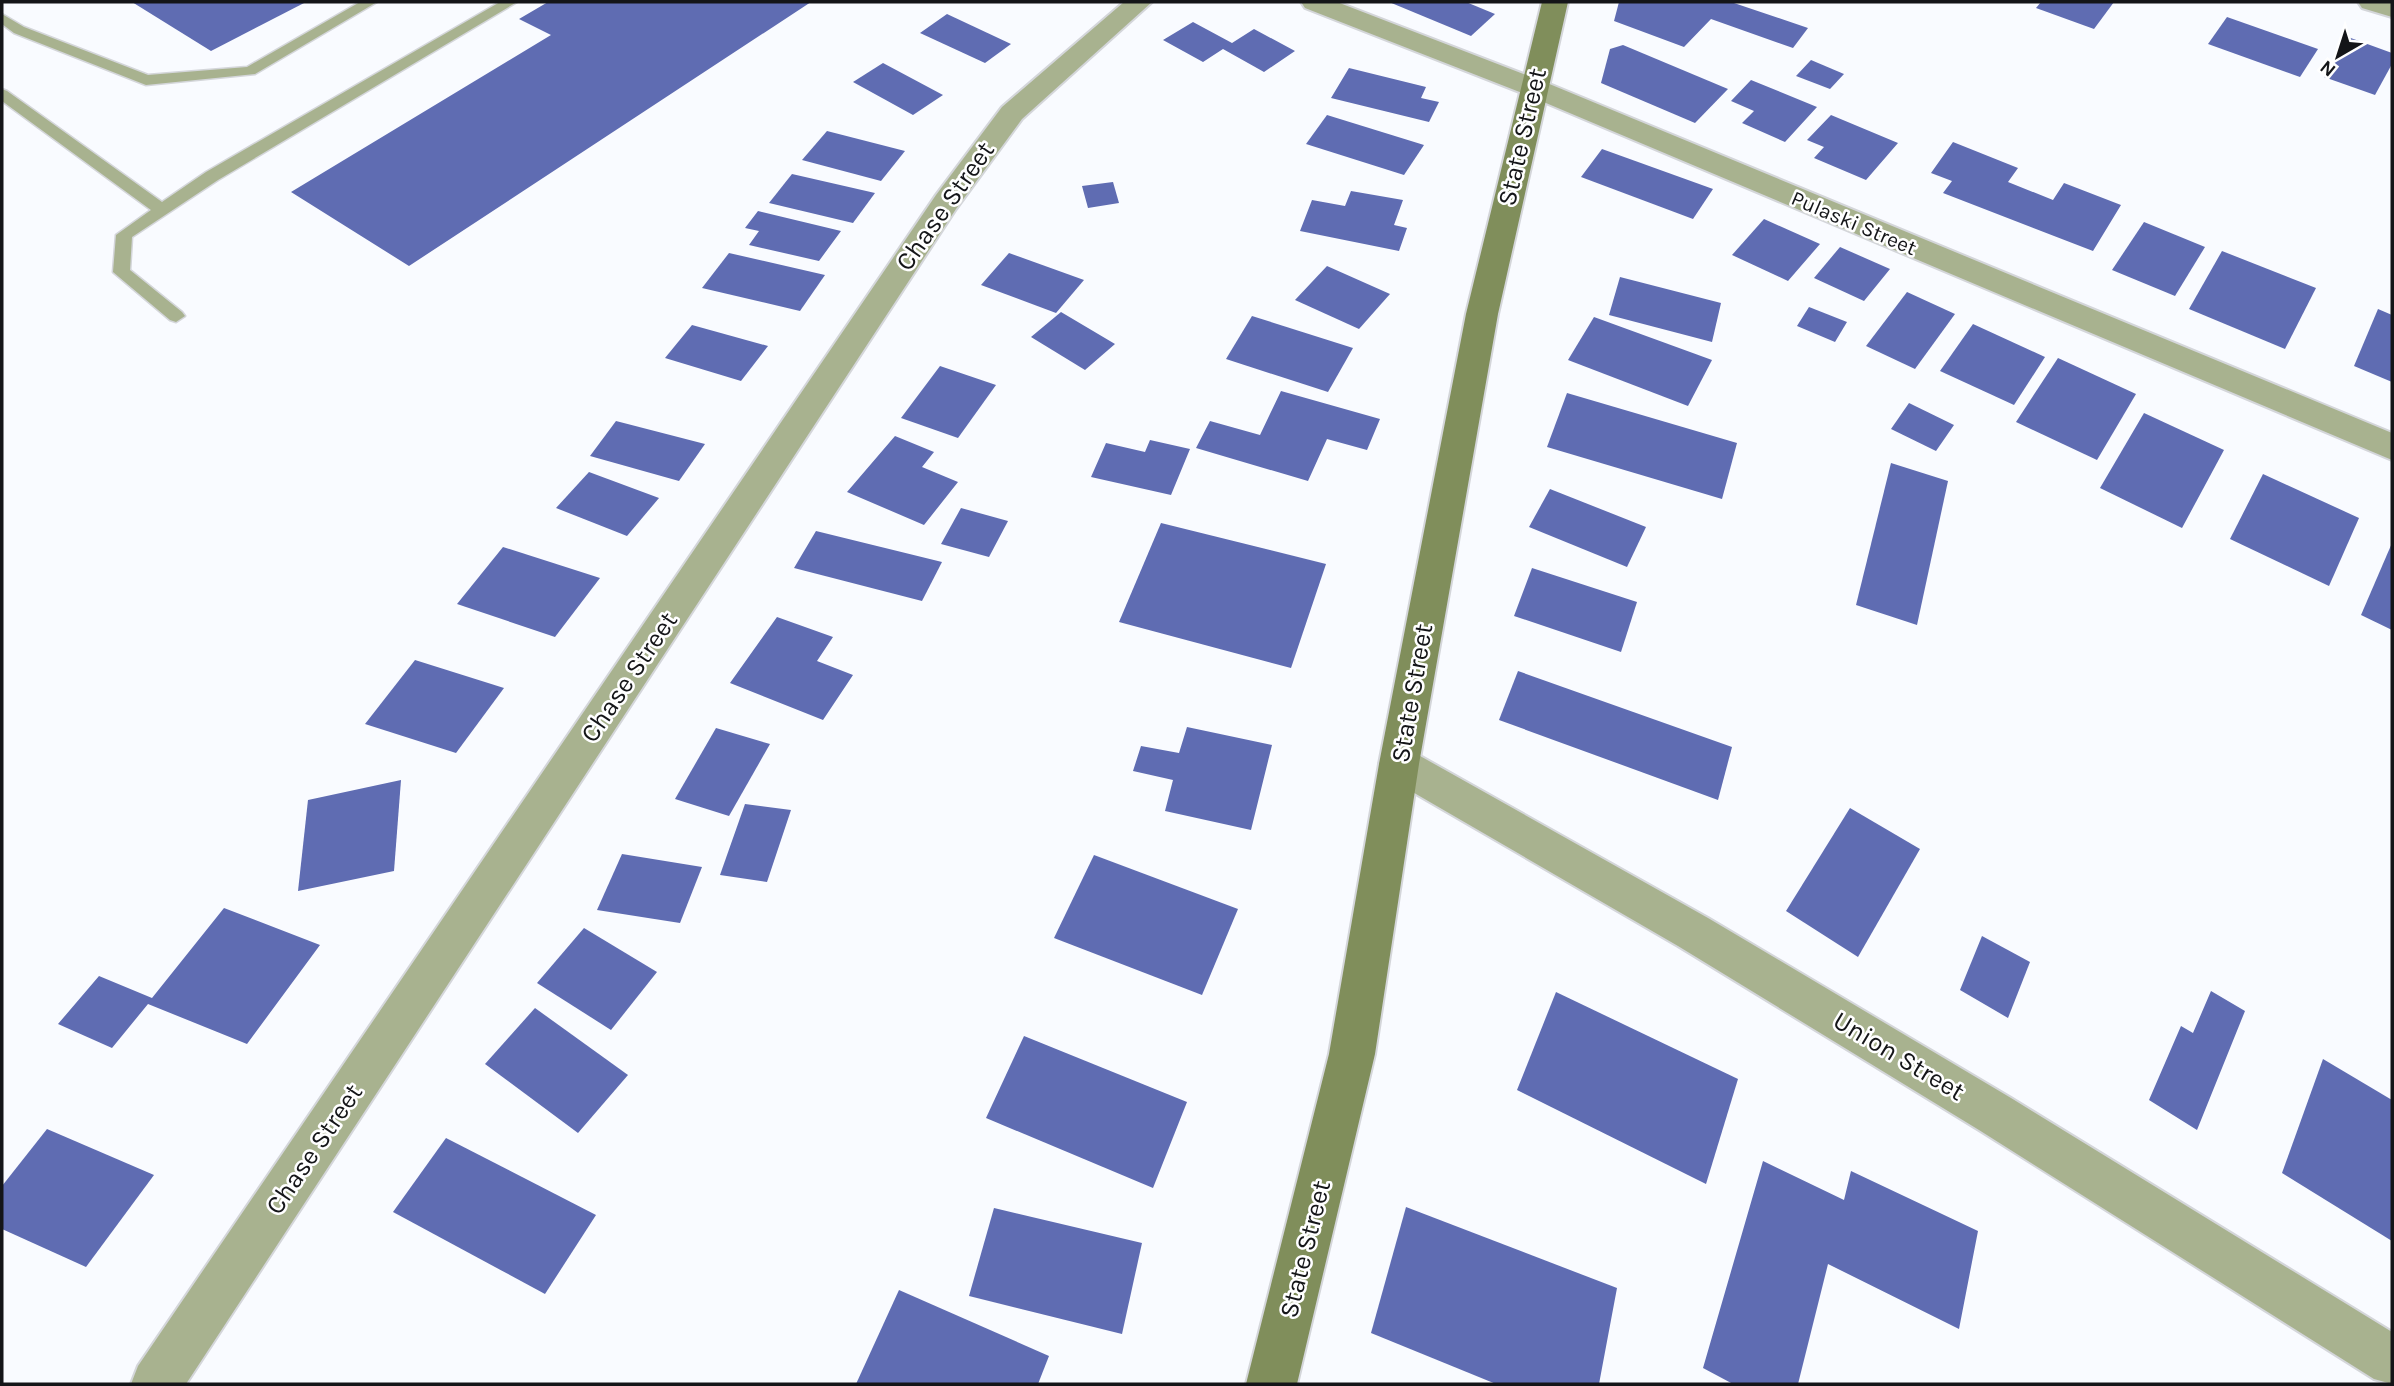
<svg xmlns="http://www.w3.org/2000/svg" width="2394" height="1386" viewBox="0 0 2394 1386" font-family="Karla,sans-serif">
<rect width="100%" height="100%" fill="#f9fbff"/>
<g fill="#5f6cb2">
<polygon points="132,2 306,2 211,51"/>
<polygon points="548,2 811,2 409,266 291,192 551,35 519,19"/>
<polygon points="1389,2 1466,2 1495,14 1471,36"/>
<polygon points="1619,2 1731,2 1808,28 1793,48 1711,19 1684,47 1614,21"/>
<polygon points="2041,2 2114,2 2094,29 2036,8"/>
<polygon points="947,14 1011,44 985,63 920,33"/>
<polygon points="2227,17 2318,49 2300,77 2208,44"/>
<polygon points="1193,22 1232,43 1254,29 1295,51 1264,72 1223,49 1203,62 1163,40"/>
<polygon points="2348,37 2392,53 2392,64 2375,95 2324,77"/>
<polygon points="1623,45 1728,89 1695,123 1601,83 1610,49"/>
<polygon points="1811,60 1844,74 1830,89 1796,76"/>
<polygon points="883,63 943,95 913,115 853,82"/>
<polygon points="1349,68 1426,87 1421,98 1439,102 1429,122 1331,98"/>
<polygon points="1751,80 1817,107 1785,142 1742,123 1754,111 1731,101"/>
<polygon points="1327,115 1424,145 1404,175 1306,144"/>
<polygon points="1831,115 1898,143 1866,180 1814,158 1824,147 1807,140"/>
<polygon points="827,131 905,151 881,181 802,160"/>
<polygon points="1953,142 2018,168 2008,182 2053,200 2064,183 2121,205 2093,251 1943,193 1952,181 1931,173"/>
<polygon points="1602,149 1713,189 1693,219 1581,177"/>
<polygon points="792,174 875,193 853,223 769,203"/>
<polygon points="1113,182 1119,203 1088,208 1082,186"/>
<polygon points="1351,191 1403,200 1394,225 1407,228 1399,251 1300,231 1312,200 1345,206"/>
<polygon points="758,211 841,231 819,261 749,245 759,231 745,228"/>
<polygon points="1764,219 1820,244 1788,281 1732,255"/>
<polygon points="2144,222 2205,247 2175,296 2112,270"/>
<polygon points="1840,247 1890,269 1864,301 1814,278"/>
<polygon points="2222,251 2316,288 2285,349 2189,309"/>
<polygon points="729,253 825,275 800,311 702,288"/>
<polygon points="1009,253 1084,280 1056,313 981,285"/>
<polygon points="1327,266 1390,294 1359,329 1295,300"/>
<polygon points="1620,277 1721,303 1712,342 1609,315"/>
<polygon points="1907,292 1955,314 1915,369 1866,346"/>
<polygon points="1809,307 1847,322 1835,342 1797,326"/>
<polygon points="2378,309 2392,315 2392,382 2354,366"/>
<polygon points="1061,312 1115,344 1085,370 1031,337"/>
<polygon points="1252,316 1353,348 1328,392 1226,359"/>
<polygon points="1594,317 1712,360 1688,406 1568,360"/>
<polygon points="1973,324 2045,357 2014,405 1940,371"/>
<polygon points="692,325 768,346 741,381 665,358"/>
<polygon points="2058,358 2136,394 2097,460 2016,422"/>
<polygon points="940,366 996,385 958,438 901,418"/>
<polygon points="1281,391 1380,419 1367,450 1327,439 1308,481 1196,448 1210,421 1260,435"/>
<polygon points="1567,393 1737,443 1722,499 1547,447"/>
<polygon points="1909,403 1954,425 1936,451 1891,429"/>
<polygon points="2144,413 2224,450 2182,528 2100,488"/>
<polygon points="616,421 705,444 679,481 590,456"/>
<polygon points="895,436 934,452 922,467 958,482 924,525 847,492"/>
<polygon points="1150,440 1190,449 1171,495 1091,477 1106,443 1145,452"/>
<polygon points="1891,463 1948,481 1917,625 1856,605"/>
<polygon points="589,472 659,498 627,536 556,508"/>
<polygon points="2263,474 2359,518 2329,586 2230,539"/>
<polygon points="1550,489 1646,527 1627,567 1529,527"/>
<polygon points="961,508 1008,521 989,557 941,544"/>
<polygon points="1161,523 1326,564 1291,668 1119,622"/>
<polygon points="816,531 942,562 922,601 794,568"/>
<polygon points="2392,543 2392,630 2361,615"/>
<polygon points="503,547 600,578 555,637 457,604"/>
<polygon points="1532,568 1637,602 1621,652 1514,616"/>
<polygon points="777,617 833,637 817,661 853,675 823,720 730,683"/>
<polygon points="415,660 504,688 456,753 365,724"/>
<polygon points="1518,671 1732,747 1718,800 1499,720"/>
<polygon points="1187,727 1272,745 1251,830 1165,811 1173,780 1133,771 1141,746 1179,753"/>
<polygon points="716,728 770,744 729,816 675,799"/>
<polygon points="401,780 394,871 298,891 308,800"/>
<polygon points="745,804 791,810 767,882 720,875"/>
<polygon points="1850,808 1920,849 1858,957 1786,911"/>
<polygon points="622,854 702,867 680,923 597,910"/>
<polygon points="1094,855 1238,909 1202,995 1054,938"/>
<polygon points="224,908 320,945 247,1044 148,1004 112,1048 58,1024 99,976 152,998"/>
<polygon points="584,928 657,972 611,1030 537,983"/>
<polygon points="1982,936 2030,962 2008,1018 1960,990"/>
<polygon points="2211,991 2245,1011 2197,1130 2149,1100 2181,1026 2193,1033"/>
<polygon points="1556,992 1738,1079 1706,1184 1517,1090"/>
<polygon points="535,1008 628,1075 578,1133 485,1064"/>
<polygon points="1024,1036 1187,1102 1153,1188 986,1118"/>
<polygon points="2323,1059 2392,1100 2392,1241 2282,1173"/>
<polygon points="47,1129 154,1175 86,1267 2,1229 2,1186"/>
<polygon points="446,1138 596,1215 545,1294 393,1212"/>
<polygon points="1763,1161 1844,1200 1851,1171 1978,1231 1959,1329 1828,1264 1798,1384 1733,1384 1703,1368"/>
<polygon points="1406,1207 1617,1288 1599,1384 1496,1384 1371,1333"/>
<polygon points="994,1208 1142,1243 1122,1334 969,1296"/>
<polygon points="899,1290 1049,1356 1038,1384 856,1384"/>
</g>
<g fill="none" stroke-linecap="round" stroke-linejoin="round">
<defs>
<g id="service">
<polygon points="360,2 377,2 255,74 146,85 14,33 2,24 2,14 24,27 148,75 247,67"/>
<polygon points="500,2 517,2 218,180 132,237 130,270 182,312 185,316 176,322 170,320 113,272 116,235 151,210 2,101 2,89 7,91 162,202 206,172"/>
</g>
<g id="minor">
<polygon points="1124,2 1152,2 1022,119 956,209 186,1384 131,1384 138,1366 936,195 1002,107"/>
<polygon points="1301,2 1337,2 1547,83 2392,433 2392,460 1527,95 1305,8"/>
<polygon points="1399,747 1413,752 1708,918 2011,1098 2392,1332 2392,1384 2374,1379 1979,1130 1678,946 1385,776 1379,764 1385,752"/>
</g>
<polygon id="tertiary" points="2358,2 2392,2 2392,17 2362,8"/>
<polygon id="secondary" points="1542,2 1568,2 1498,314 1419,764 1375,1054 1297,1384 1246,1384 1329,1054 1379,764 1466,314"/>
</defs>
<use href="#service" stroke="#d4d6da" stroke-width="3"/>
<use href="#minor" stroke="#d4d6da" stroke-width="4"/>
<use href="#tertiary" stroke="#d4d6da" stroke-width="4"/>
<use href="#secondary" stroke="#d4d6da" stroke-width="4"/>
<use href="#service" fill="#a8b28f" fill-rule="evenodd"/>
<use href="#minor" fill="#a8b28f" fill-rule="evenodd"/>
<use href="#tertiary" fill="#a8b28f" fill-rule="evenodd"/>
<use href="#secondary" fill="#808e5b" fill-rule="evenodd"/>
</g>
<g text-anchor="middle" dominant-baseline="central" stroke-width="5" stroke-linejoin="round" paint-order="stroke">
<g font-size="21" fill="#141518" stroke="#fff">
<text transform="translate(1854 223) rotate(23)">Pulaski Street</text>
</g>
<g font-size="26" fill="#141518" stroke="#fff">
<text transform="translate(1522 137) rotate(-77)">State Street</text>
<text transform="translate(945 206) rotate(-55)">Chase Street</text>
<text transform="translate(629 677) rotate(-56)">Chase Street</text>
<text transform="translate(1412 693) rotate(-80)">State Street</text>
<text transform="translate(1899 1056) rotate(31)">Union Street</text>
<text transform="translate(314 1149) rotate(-56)">Chase Street</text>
<text transform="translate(1305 1249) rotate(-76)">State Street</text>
</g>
</g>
<rect width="2394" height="1386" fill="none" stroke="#141518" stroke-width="7"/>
<g transform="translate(2338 56) rotate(219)" stroke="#ffffff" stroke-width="5" paint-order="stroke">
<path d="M0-5L12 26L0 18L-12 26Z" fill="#141518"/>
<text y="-10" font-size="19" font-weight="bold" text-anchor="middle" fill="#141518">N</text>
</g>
</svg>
